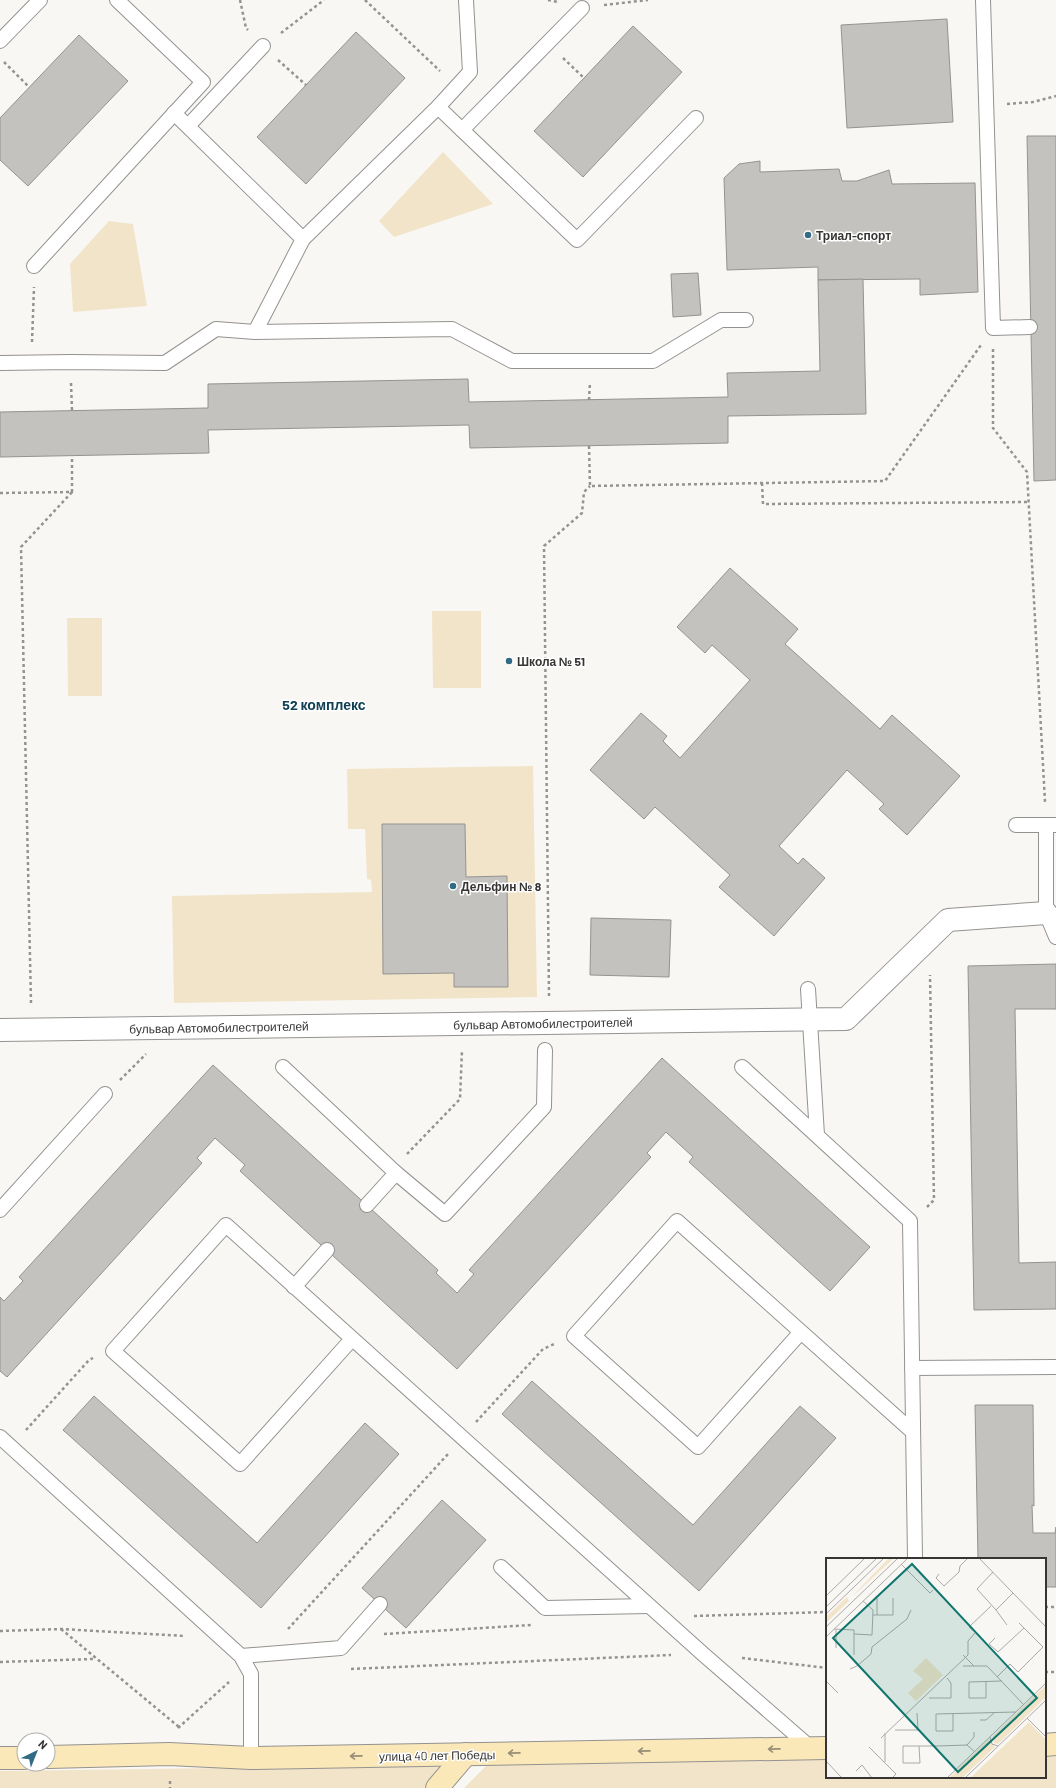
<svg xmlns="http://www.w3.org/2000/svg" width="1056" height="1788" viewBox="0 0 1056 1788" font-family="Barlow,sans-serif">
<rect width="100%" height="100%" fill="#f9f7f4"/>
<g fill="#f2e4c9">
<polygon points="443,152 493,204 394,237 379,221"/>
<polygon points="109,221 133,224 147,306 73,312 70,264"/>
<polygon points="432,611 481,611 481,688 433,688"/>
<polygon points="67,618 102,618 102,696 68,696"/>
<polygon points="533,766 537,997 174,1003 172,896 372,892 371,880 367,879 365,829 348,829 347,769"/>
<polygon points="1045,1756 1056,1756 1056,1788 464,1788 488,1764 827,1759 827,1777 1045,1777"/>
<polygon points="442,1765 424,1788 0,1788 0,1771"/>
</g>
<g fill="#c4c2bf" stroke="#949390">
<polygon points="947,19 953,122 847,128 841,25"/>
<polygon points="633,26 682,72 583,177 534,131"/>
<polygon points="356,32 405,78 306,184 257,137"/>
<polygon points="79,35 128,81 28,186 0,160 0,118"/>
<polygon points="1027,136 1056,136 1056,480 1034,481"/>
<polygon points="760,161 760,172 839,169 842,181 857,181 889,170 892,184 975,183 978,292 920,295 920,279 818,280 818,267 727,270 724,178 739,164"/>
<polygon points="698,273 701,315 673,317 671,274"/>
<polygon points="863,279 866,414 728,416 728,443 470,448 469,425 208,430 209,453 0,457 0,412 208,408 208,384 468,379 469,402 728,397 727,373 820,371 818,280"/>
<polygon points="730,568 798,629 785,644 880,729 892,715 960,776 907,835 879,809 884,804 847,770 779,846 798,864 803,858 825,878 774,936 719,887 730,875 655,807 644,819 590,770 641,713 667,736 663,741 680,758 750,680 712,645 705,653 677,627"/>
<polygon points="382,824 465,824 466,877 507,876 508,987 454,987 454,973 383,974"/>
<polygon points="591,918 671,920 669,977 590,975"/>
<polygon points="1056,964 1056,1009 1015,1009 1019,1263 1056,1262 1056,1309 974,1310 968,966"/>
<polygon points="662,1058 870,1247 830,1291 689,1162 693,1157 666,1132 647,1153 651,1157 457,1369 240,1171 245,1165 215,1138 197,1158 202,1163 7,1377 0,1371 0,1297 4,1301 23,1281 19,1277 213,1065 438,1270 436,1273 457,1293 474,1274 469,1270"/>
<polygon points="532,1381 693,1525 800,1406 836,1438 699,1591 502,1414"/>
<polygon points="94,1396 257,1543 365,1423 399,1454 261,1608 63,1430"/>
<polygon points="975,1405 1033,1405 1034,1506 1032,1505 1033,1533 1055,1533 1056,1527 1056,1587 1045,1587 1045,1559 978,1559"/>
<polygon points="442,1500 486,1540 406,1628 362,1588"/>
</g>
<g fill="none" stroke-linecap="round" stroke-linejoin="round">
<defs>
<g id="lane">
<polyline points="983,0 993,328 1030,327"/>
<polyline points="0,41 40,0"/>
<polyline points="438,107 577,240 696,118"/>
<polyline points="174,113 303,239 438,107 470,72 466,0"/>
<polyline points="188,126 263,46"/>
<polyline points="462,130 582,8"/>
<polyline points="34,266 203,82 117,0"/>
<polyline points="255,332 303,239"/>
<polyline points="0,363 71,362 165,363 216,329 255,332 452,329 512,361 653,361 721,320 746,320"/>
<polyline points="1016,825 1046,825"/>
<polyline points="1056,825 1046,825 1046,913 1056,937"/>
<polyline points="808,989 817,1135"/>
<polyline points="283,1067 396,1173 445,1214 544,1107 545,1050"/>
<polyline points="742,1067 910,1221 915,1559"/>
<polyline points="367,1205 396,1173"/>
<polyline points="0,1210 105,1094"/>
<polyline points="294,1287 327,1250"/>
<polyline points="801,1332 698,1447 574,1336 677,1221 913,1432"/>
<polyline points="352,1339 240,1464 113,1351 226,1225 703,1654 811,1748"/>
<polyline points="912,1368 1056,1367"/>
<polyline points="0,1437 241,1656 251,1674 251,1758"/>
<polyline points="501,1567 545,1608 649,1606"/>
<polyline points="241,1656 341,1648 380,1604"/>
</g>
<polyline id="street" points="0,1030 846,1019 948,920 1046,913"/>
<g id="secondary">
<polyline points="1045,1745 1056,1744"/>
<polyline points="48,1757 169,1754 251,1758 827,1748"/>
<polyline points="0,1758 24,1758"/>
<polyline points="437,1788 466,1754"/>
</g>
</defs>
<use href="#lane" stroke="#949290" stroke-width="16"/>
<use href="#street" stroke="#949290" stroke-width="24"/>
<use href="#secondary" stroke="#949290" stroke-width="24"/>
<g stroke="#959391" stroke-width="2.5" stroke-dasharray="3 3" stroke-linecap="butt">
<polyline points="240,0 246,28 248,30"/>
<polyline points="365,0 440,71"/>
<polyline points="548,0 558,2"/>
<polyline points="604,5 648,0"/>
<polyline points="281,33 324,0"/>
<polyline points="563,58 584,78"/>
<polyline points="278,60 306,85"/>
<polyline points="4,62 29,87"/>
<polyline points="1007,104 1033,102 1056,96"/>
<polyline points="32,342 34,287"/>
<polyline points="993,349 993,428 1027,472 1045,802"/>
<polyline points="71,383 72,410"/>
<polyline points="589,400 590,382"/>
<polyline points="589,446 590,486 885,481 981,345"/>
<polyline points="762,483 763,504 1029,502"/>
<polyline points="0,493 72,492 72,456"/>
<polyline points="549,996 544,546 582,513 584,492 590,486"/>
<polyline points="31,1003 21,547 72,492"/>
<polyline points="120,1080 146,1054"/>
<polyline points="407,1154 460,1099 462,1050"/>
<polyline points="927,1207 934,1200 930,975"/>
<polyline points="476,1422 543,1349 554,1344"/>
<polyline points="26,1430 89,1360 93,1358"/>
<polyline points="1045,1607 1056,1607"/>
<polyline points="694,1616 827,1612"/>
<polyline points="61,1629 179,1727"/>
<polyline points="288,1629 448,1454"/>
<polyline points="0,1631 61,1629 185,1636"/>
<polyline points="384,1634 531,1625"/>
<polyline points="742,1658 827,1668"/>
<polyline points="0,1662 93,1659"/>
<polyline points="351,1669 671,1655"/>
<polyline points="1045,1672 1056,1672"/>
<polyline points="178,1728 229,1682"/>
<polyline points="170,1781 170,1788"/>
</g>
<use href="#lane" stroke="#fff" stroke-width="14"/>
<use href="#street" stroke="#fff" stroke-width="22"/>
<use href="#secondary" stroke="#fae8b8" stroke-width="22"/>
</g>
<defs><path id="oneway-shaft" d="M-6 0H5M1.5-3L5.5 0L1.5 3" fill="none" stroke-width="1.6" stroke-linecap="round" stroke-linejoin="round"/></defs>
<g stroke="#988e76">
<use href="#oneway-shaft" transform="translate(774 1749) rotate(179)"/>
<use href="#oneway-shaft" transform="translate(644 1751) rotate(179)"/>
<use href="#oneway-shaft" transform="translate(514 1753) rotate(179)"/>
<use href="#oneway-shaft" transform="translate(356 1756) rotate(179)"/>
</g>
<g fill="#326b85" stroke="#fff" stroke-width="1.5">
<circle cx="808" cy="235" r="4"/>
<circle cx="509" cy="661" r="4"/>
<circle cx="453" cy="886" r="4"/>
</g>
<g text-anchor="middle" dominant-baseline="central" stroke-width="3" stroke-linejoin="round" paint-order="stroke">
<g font-size="12" font-weight="bold" fill="#363534" stroke="#fff" text-anchor="start">
<text x="816" y="235">Триал-спорт</text>
<text x="517" y="661">Школа № 51</text>
<text x="461" y="886">Дельфин № 8</text>
</g>
<g font-size="12" fill="#363534" stroke="#fff">
<text transform="translate(543 1023) rotate(-1)">бульвар Автомобилестроителей</text>
<text transform="translate(219 1027) rotate(-1)">бульвар Автомобилестроителей</text>
<text transform="translate(437 1755) rotate(-1)">улица 40 лет Победы</text>
</g>
<g font-size="14" font-weight="bold" fill="#114054" stroke="#fff">
<text x="324" y="704">52 комплекс</text>
</g>
</g>
<g transform="translate(826 1558)">
<rect width="220" height="220" fill="#f9f7f4"/>
<path d="M63,0h5l-41,38 5,-6zM21,39l2,4 -23,22v-6zM100,100l17,17 -27,26 -8,-8 15,-14 -10,-8zM220,127v12l-48,47 -4,-1 -1,-7zM203,164l17,18v38h-76zM163,181l6,8 -33,31h-13z" fill="#f2e4c9"/>
<path fill="none" stroke="#aba9a7" stroke-width="1" d="M153,0l67,69M75,6l29,29 3,-3M167,14l-16,17 19,21 17,-17M113,16l-3,4 8,8 15,-14 1,-6 8,-8M0,38l39,-38M0,49l51,-49M170,52l11,15M0,56l58,-56M47,57h20v-17M51,57v-17M0,69l72,-69M8,71l20,1v25M28,76l18,1 1,-25 -10,-9M154,78l-11,-9 22,-21M0,79l82,-79M169,80l-6,6 9,8 26,-24M10,90v-18M137,97l11,11M137,108h24l37,39M24,111l7,-3 14,-12 1,-7 35,-28 4,-9M171,119l13,-13 8,8 25,-25 -24,-24M0,123l12,12M160,124v16h-17v-16l33,-1M103,140h22v-15l-4,-5M127,156v17h-17v-17l80,-2M201,160l19,19M154,162h6l8,-7M69,172h23l-1,-17M164,179l2,7 6,2M55,180l87,-83v-14l7,-8M141,187l7,-8v-5M93,188l1,17h-17v-17h35l29,-1 8,7M43,189l27,27 -4,4M0,203l16,17M59,204v-29M30,213l6,-6 10,13M121,220l99,-95M139,220l81,-78"/>
<path fill="#0f766e" fill-opacity="0.15" stroke="#0f766e" stroke-width="2" d="M86,6l125,134 -79,74 -125,-134z"/>
<rect width="220" height="220" fill="none" stroke="#363534" stroke-width="2"/>
</g>
<g transform="translate(36 1752) rotate(43)"><circle r="19" fill="#ffffff" stroke="#afaeae"/>
<path d="M0-3L7 15L0 10L-7 15Z" fill="#326b85"/>
<text y="-6" font-size="11" font-weight="bold" text-anchor="middle" fill="#363534">N</text>
</g>
</svg>
